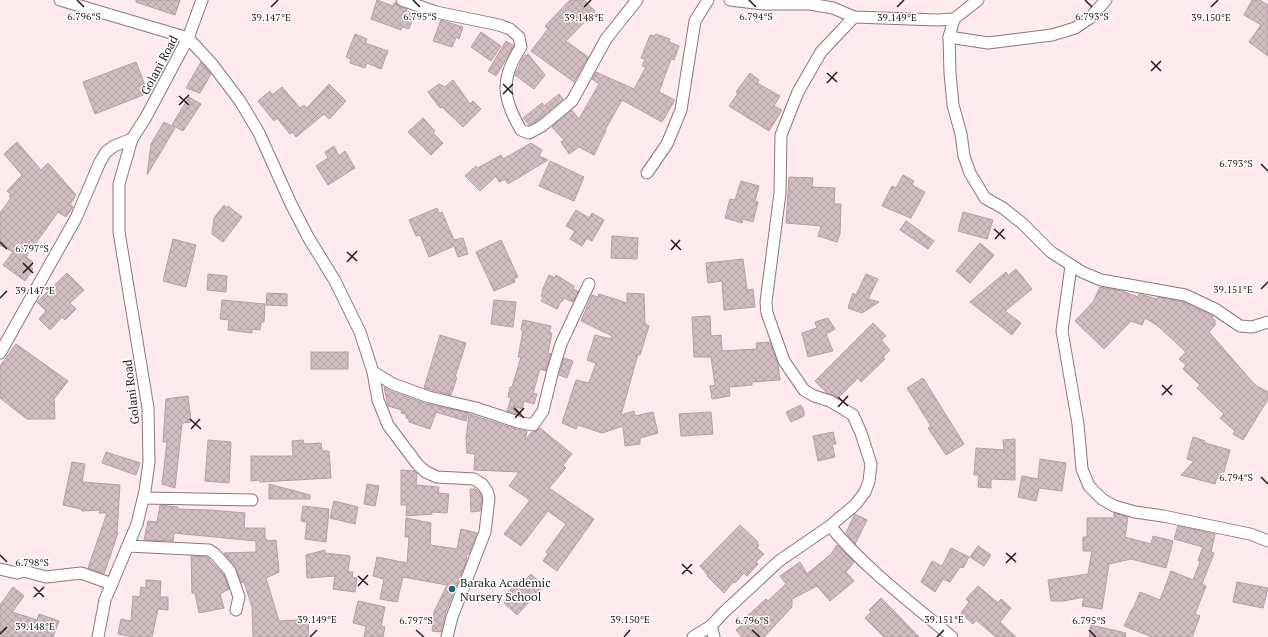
<svg xmlns="http://www.w3.org/2000/svg" width="1268" height="637" viewBox="0 0 1268 637" font-family="'PT Serif',serif">
<defs>
<pattern id="building-cross-hatch" width="8" height="8" patternUnits="userSpaceOnUse"><rect width="8" height="8" fill="#d2bdc1"/><path d="M0 0l8 8M0 8l8-8" fill="none" stroke="#b4a2a5"/></pattern>
</defs>
<rect width="100%" height="100%" fill="#ffeaee"/>
<g fill="url(#building-cross-hatch)" stroke="#b39fa3">
<polygon points="136,0 180,0 175,15 136,2"/>
<polygon points="377,0 393,6 394,3 396,3 399,6 407,9 406,11 414,14 409,29 402,27 401,30 371,19"/>
<polygon points="570,0 584,0 595,11 566,41 588,57 574,82 531,51 548,29 545,26"/>
<polygon points="1252,0 1260,0 1268,5 1268,56 1249,42 1261,25 1244,15"/>
<polygon points="441,20 463,27 459,39 456,37 452,47 433,41"/>
<polygon points="481,32 501,46 491,61 471,47"/>
<polygon points="355,34 367,39 365,43 388,51 381,69 367,63 365,68 350,63 351,59 346,57"/>
<polygon points="656,34 670,39 669,42 679,46 674,60 671,59 659,92 675,100 662,122 622,100 605,130 606,130 594,155 579,147 569,154 561,142 564,140 552,127 572,110 579,119 599,84 592,79 596,72 634,89 646,67 642,66 645,59 641,58 650,35 654,36"/>
<polygon points="506,41 514,46 496,76 488,71"/>
<polygon points="528,54 545,75 534,89 515,75 523,58 525,55 526,56"/>
<polygon points="136,62 148,93 95,114 83,82"/>
<polygon points="201,62 211,74 200,93 186,88"/>
<polygon points="750,73 759,80 757,83 780,96 774,106 782,110 769,131 729,106 738,93 736,92"/>
<polygon points="453,80 470,104 473,101 481,109 463,127 442,107 440,108 428,92 439,84 445,87"/>
<polygon points="329,84 346,101 329,119 324,114 296,137 293,132 290,134 277,118 274,121 258,101 270,91 272,95 282,87 300,108 304,105 307,108"/>
<polygon points="559,94 563,99 538,120 529,125 523,118 542,103 544,106"/>
<polygon points="189,97 201,104 183,131 172,125"/>
<polygon points="423,118 435,131 433,133 443,143 431,155 408,132"/>
<polygon points="164,122 175,128 147,175 151,144"/>
<polygon points="17,142 41,170 48,163 76,195 70,205 73,207 66,217 58,212 26,257 33,262 30,266 33,269 25,281 3,265 13,252 0,245 0,213 11,198 9,196 11,194 7,191 22,175 4,154"/>
<polygon points="531,143 542,150 539,156 548,160 508,184 505,179 499,182 496,176 480,191 465,176 476,166 478,168 501,155 503,159"/>
<polygon points="334,146 339,156 345,151 355,168 328,185 316,166 328,158 325,152"/>
<polygon points="550,161 584,177 574,201 539,186"/>
<polygon points="903,175 914,181 912,185 925,192 911,218 882,206 892,186 896,188"/>
<polygon points="789,177 813,178 812,187 835,188 834,204 841,204 840,234 837,242 818,236 821,226 786,223"/>
<polygon points="741,181 759,186 755,201 758,202 753,222 743,219 742,223 725,218 730,199 735,200"/>
<polygon points="224,205 227,208 228,206 242,217 223,242 212,234 214,218"/>
<polygon points="437,208 439,213 442,212 454,240 463,238 468,254 458,257 454,246 429,257 420,235 416,236 409,220"/>
<polygon points="576,210 589,218 592,213 604,220 592,241 587,238 582,246 570,239 575,231 566,226"/>
<polygon points="963,212 993,220 987,239 958,231"/>
<polygon points="906,221 934,241 928,249 900,230"/>
<polygon points="612,236 638,238 637,259 611,258"/>
<polygon points="173,239 196,245 186,287 163,281"/>
<polygon points="501,240 518,277 514,279 515,282 494,291 476,252"/>
<polygon points="980,243 994,255 970,283 956,271"/>
<polygon points="743,259 747,290 753,289 755,307 724,310 722,281 708,283 706,263"/>
<polygon points="1016,269 1032,289 1005,311 1021,323 1012,335 970,302 1006,272 1008,276"/>
<polygon points="67,273 84,290 70,303 76,309 65,320 62,317 50,330 39,319 46,311 37,302"/>
<polygon points="208,274 227,276 226,292 207,290"/>
<polygon points="866,274 878,279 868,299 879,302 862,313 848,308 853,293 856,295"/>
<polygon points="549,275 555,278 556,275 574,286 573,289 578,291 573,302 564,298 562,302 561,301 557,309 541,301 543,298 541,296 543,291 542,291"/>
<polygon points="1100,287 1122,291 1138,297 1139,294 1157,299 1158,297 1183,302 1213,316 1212,318 1215,320 1215,325 1209,332 1255,385 1268,392 1268,399 1243,440 1233,434 1235,431 1220,418 1224,414 1197,388 1200,385 1183,369 1186,365 1179,359 1186,352 1158,326 1145,318 1142,325 1131,321 1104,349 1075,321 1093,302"/>
<polygon points="267,293 287,294 287,306 266,305"/>
<polygon points="627,293 644,294 645,324 649,326 640,355 638,354 621,415 634,411 635,416 653,412 658,433 640,438 640,444 625,446 623,426 602,433 578,425 576,429 562,423 576,380 589,383 596,363 587,360 595,335 611,339 612,336 581,321 592,295 598,297 599,294 627,303"/>
<polygon points="222,300 265,304 264,322 261,322 260,330 252,329 252,333 228,330 229,320 220,319"/>
<polygon points="494,300 516,302 513,327 491,324"/>
<polygon points="710,316 711,336 721,335 722,351 757,349 756,343 770,342 778,365 780,380 752,382 752,385 729,387 730,396 712,399 710,386 715,385 711,357 694,357 692,317"/>
<polygon points="828,318 835,329 826,334 833,351 808,357 802,333 817,328 815,322"/>
<polygon points="523,320 551,326 549,332 552,333 548,353 551,354 546,371 540,369 533,393 537,394 534,404 524,401 522,409 513,406 521,412 520,415 507,411 511,398 508,397 510,387 512,387 521,357 518,357 523,331 521,330"/>
<polygon points="873,323 886,336 881,340 890,350 883,357 885,359 861,382 858,378 838,398 827,393 815,381"/>
<polygon points="440,335 466,343 455,377 457,377 451,395 424,388"/>
<polygon points="16,344 68,381 54,399 55,419 27,419 0,398 0,366"/>
<rect x="311" y="352" width="37" height="17"/>
<polygon points="564,358 573,361 567,378 559,375"/>
<polygon points="923,378 964,444 946,455 928,428 931,426 907,388"/>
<polygon points="384,387 390,391 427,404 468,413 466,421 436,412 430,429 409,422 409,419 406,418 406,414 401,413 402,410 388,406"/>
<polygon points="188,396 191,422 182,423 175,488 162,484 167,442 163,442 166,399"/>
<polygon points="801,405 804,411 804,416 791,422 786,412"/>
<polygon points="711,412 713,434 681,436 679,414"/>
<polygon points="469,414 516,429 527,431 525,440 532,432 536,431 540,428 572,454 563,465 566,468 549,488 594,519 557,571 543,561 548,554 546,552 566,524 548,511 521,546 504,534 530,500 509,486 519,472 474,470 475,454 467,453 466,439"/>
<polygon points="833,432 836,444 832,444 835,457 818,461 813,436"/>
<polygon points="1193,437 1205,441 1205,443 1230,450 1222,479 1217,478 1215,484 1181,475 1194,461 1187,459"/>
<polygon points="1015,439 1015,480 991,479 991,488 978,487 979,475 974,475 976,448 1004,450 1003,440"/>
<polygon points="208,440 231,442 229,483 205,481"/>
<polygon points="303,440 304,444 321,443 322,451 329,451 331,478 260,482 259,480 251,481 251,456 293,456 292,441"/>
<polygon points="106,452 140,463 136,475 102,463"/>
<polygon points="1040,459 1066,463 1062,491 1039,488 1036,501 1018,497 1022,476 1038,479"/>
<polygon points="72,462 85,464 82,482 120,485 117,532 118,533 104,574 88,568 107,513 99,513 100,510 82,511 81,509 63,505"/>
<polygon points="401,470 414,471 417,473 416,485 439,487 438,493 449,494 447,513 432,512 432,514 406,516 407,505 401,505"/>
<polygon points="269,484 310,495 310,499 269,499"/>
<polygon points="367,484 379,486 375,506 364,504"/>
<polygon points="470,489 476,489 481,494 482,500 480,511 471,512"/>
<polygon points="334,501 358,507 355,524 330,518"/>
<polygon points="160,505 178,507 177,509 210,510 245,513 244,528 265,528 265,540 267,539 267,541 276,540 279,572 266,578 279,621 298,620 298,618 309,619 308,637 253,637 252,607 244,582 242,583 235,567 224,553 256,552 256,541 174,533 173,541 144,540 148,521 157,522"/>
<polygon points="303,506 329,509 326,542 305,539 307,522 301,521"/>
<polygon points="1114,513 1128,517 1125,537 1151,544 1153,536 1173,541 1166,568 1131,559 1109,564 1102,609 1082,606 1084,597 1064,601 1051,601 1048,580 1088,574 1092,551 1083,551 1083,537 1087,537 1087,518 1114,518"/>
<polygon points="855,514 867,520 855,544 846,533"/>
<polygon points="406,518 431,523 430,545 457,549 461,529 477,533 469,554 467,554 466,562 445,614 441,632 432,631 434,612 447,585 403,577 397,602 380,599 384,579 373,576 377,557 407,563 409,537 405,537"/>
<polygon points="740,525 758,542 757,544 759,545 757,548 764,554 756,562 758,564 747,576 744,573 735,583 733,582 724,593 707,576 708,575 700,566"/>
<polygon points="1178,526 1215,534 1211,552 1214,553 1202,584 1206,586 1195,614 1200,616 1192,637 1152,637 1124,626 1132,609 1133,609 1140,592 1160,600 1171,571 1193,580 1200,562 1198,560 1203,547 1174,539"/>
<polygon points="837,545 854,562 846,572 854,581 830,601 817,586 792,599 792,607 764,637 742,637 736,630 745,622 743,620 766,599 768,601 786,584 780,576 800,562 807,574 831,554"/>
<polygon points="978,546 991,555 984,566 970,557"/>
<polygon points="951,548 969,557 963,568 960,567 950,582 943,579 935,592 921,582 932,561 942,566"/>
<polygon points="325,550 325,553 350,556 348,572 353,572 352,577 357,578 355,592 333,589 335,576 307,578 306,555"/>
<polygon points="191,556 207,557 224,575 229,589 220,594 224,608 199,613 195,593 192,593"/>
<polygon points="531,574 544,586 517,615 504,603 508,599 505,595 523,577 525,580"/>
<polygon points="146,580 161,581 160,597 168,597 168,610 158,609 152,637 129,637 129,636 118,634 121,619 131,621 133,596 140,597 141,587 146,588"/>
<polygon points="1237,582 1268,588 1263,608 1233,602"/>
<polygon points="978,586 998,603 1001,599 1011,608 1000,622 1016,637 996,637 976,620 973,624 961,613 969,602 966,599"/>
<polygon points="13,587 24,596 12,612 37,620 39,614 59,621 53,637 0,637 0,605"/>
<polygon points="881,598 896,613 919,637 884,637 865,618 871,612 869,610"/>
<polygon points="358,601 385,607 381,626 385,627 383,637 364,637 366,626 353,623"/>
<polygon points="1091,625 1126,633 1125,637 1089,637"/>
</g>
<g fill="none" stroke-linecap="round" stroke-linejoin="round">
<defs>
<g id="minor">
<polyline points="60,0 188,38 212,64 240,101 259,133 291,204 308,237 335,281 360,332 373,372 378,400 388,425 418,465 426,472 437,477 474,479 482,484 487,491 489,498 485,532 452,617 447,637"/>
<path d="M402,0l34,12 63,13 11,4 9,8 2,10c-21,32 -19,51 0,83l8,3 13,-7 30,-25 34,-62 31,-39"/>
<polyline points="730,0 763,4 810,4 833,8 854,17 938,20 954,19 978,0"/>
<path d="M854,17l-33,35 -23,40 -17,43 -1,58 -14,109 1,11 17,48 20,29 10,6 16,5 23,14 8,18 10,31 -2,17 -4,11 -10,13 -25,21c35,42 80,76 122,111"/>
<polyline points="954,19 949,37 950,73 953,105 961,134 964,156 970,173 985,198 1003,208 1023,224 1051,252 1082,272 1101,280 1185,295 1215,309 1240,326 1252,327 1268,322"/>
<polyline points="949,37 988,43 1052,35 1075,28 1090,18 1106,0"/>
<polyline points="647,173 667,144 681,110 695,21 708,0"/>
<polyline points="1071,266 1062,331 1078,424 1082,469 1089,486 1102,499 1114,506 1135,512 1163,516 1250,534 1268,541"/>
<polyline points="0,353 76,218 100,162 106,152 114,146 132,139"/>
<polyline points="373,372 393,384 429,397 476,408 518,422 533,425 543,411 553,370 561,344 589,284"/>
<polyline points="144,498 252,500"/>
<polyline points="128,546 209,550 215,554 230,571 239,597 236,610"/>
<polyline points="0,569 17,573 24,571 46,577 81,573 112,584"/>
<polyline points="98,637 105,600 137,524 145,491 149,462 148,408 119,232 119,184 132,139 146,117 188,38 202,0"/>
<polyline points="693,637 711,626"/>
<polyline points="714,637 711,626 723,613 779,561 830,526"/>
</g>
</defs>
<use href="#minor" stroke="#89777a" stroke-width="13"/>
<use href="#minor" stroke="#fff" stroke-width="11"/>
</g>
<path fill="none" stroke="#20191a" stroke-width="1.5" d="M77,0l7,7M413,0l7,7M749,0l7,7M1085,0l7,7M271,7l7,-7M584,7l7,-7M897,7l7,-7M1211,7l7,-7M1151,61l10,10M1151,71l10,-10M827,73l10,9M827,83l10,-11M503,84l10,10M503,94l10,-10M179,96l10,9M179,105l10,-10M1261,164l7,7M994,229l11,10M995,239l9,-10M671,240l10,10M0,242l7,7M671,250l9,-10M347,252l10,9M347,262l10,-11M23,263l10,10M23,273l10,-10M1261,289l7,-7M0,298l7,-7M1162,385l10,10M1162,395l10,-10M838,397l10,9M838,407l10,-11M514,408l10,10M515,418l9,-10M190,419l11,10M191,429l9,-10M1261,477l7,7M1006,553l10,9M0,555l7,7M1006,563l10,-10M682,564l10,10M682,574l10,-10M358,576l10,9M358,586l10,-11M34,587l10,10M34,597l10,-10M416,630l8,7M752,630l8,7M1089,630l7,7M0,634l7,-7M310,637l7,-7M624,637l6,-7M937,637l7,-7"/>
<circle fill="#26627a" stroke="#fff" stroke-width="1.5" cx="452" cy="589" r="4"/>
<g text-anchor="middle" dominant-baseline="central" stroke-width="3" stroke-linejoin="round" paint-order="stroke">
<g font-size="12" fill="#20191a" stroke="#fff">
<text transform="translate(159 65) rotate(-62)">Golani Road</text>
<text transform="translate(131 392) rotate(-97)">Golani Road</text>
</g>
<g font-size="12" fill="#20191a" stroke="#fff" text-anchor="start">
<text x="460" y="582">Baraka Academic<tspan x="460" dy="14">Nursery School</tspan></text>
</g>
</g>
<g font-size="10" text-anchor="middle" fill="#20191a" stroke="#fff" stroke-width="3" stroke-linejoin="round" paint-order="stroke">
<text x="84" y="20">6.796°S</text>
<text x="420" y="20">6.795°S</text>
<text x="756" y="20">6.794°S</text>
<text x="1092" y="20">6.793°S</text>
<text x="271" y="21">39.147°E</text>
<text x="584" y="21">39.148°E</text>
<text x="1211" y="21">39.150°E</text>
<text x="897" y="21">39.149°E</text>
<text x="1236" y="167">6.793°S</text>
<text x="32" y="252">6.797°S</text>
<text x="1233" y="293">39.151°E</text>
<text x="35" y="294">39.147°E</text>
<text x="1236" y="481">6.794°S</text>
<text x="32" y="566">6.798°S</text>
<text x="317" y="623">39.149°E</text>
<text x="630" y="623">39.150°E</text>
<text x="944" y="623">39.151°E</text>
<text x="416" y="624">6.797°S</text>
<text x="752" y="624">6.796°S</text>
<text x="1089" y="624">6.795°S</text>
<text x="35" y="630">39.148°E</text>
</g>
</svg>
